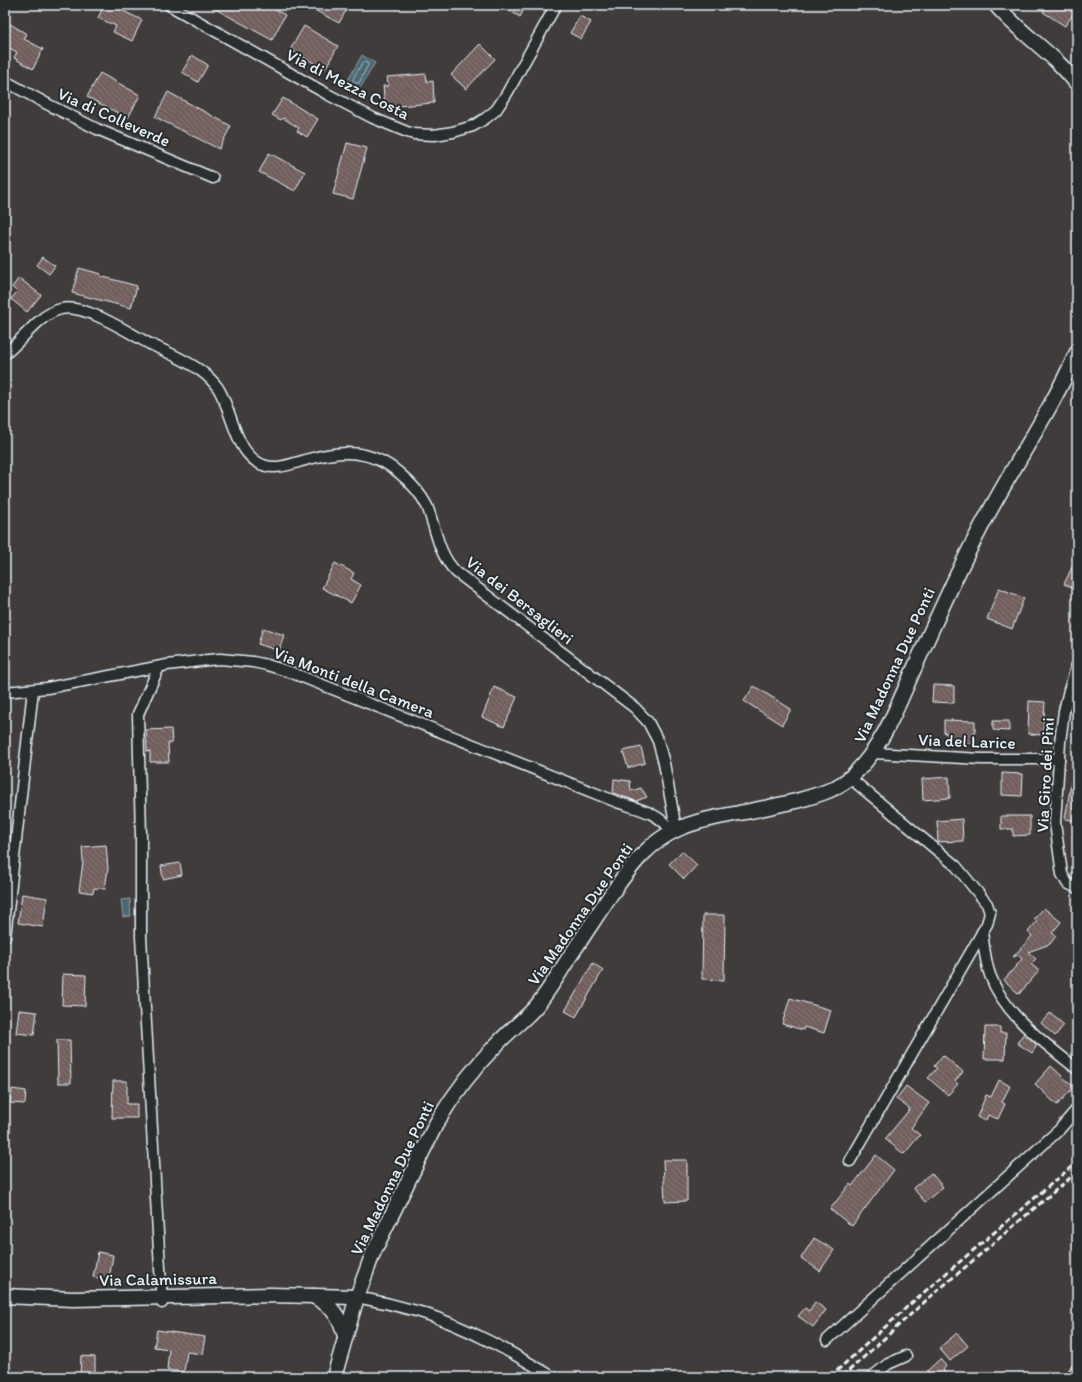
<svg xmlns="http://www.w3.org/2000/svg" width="1082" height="1382" viewBox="0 0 1082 1382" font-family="Itim,sans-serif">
<defs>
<pattern id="building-back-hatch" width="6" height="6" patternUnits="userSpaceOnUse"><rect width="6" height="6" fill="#725f5d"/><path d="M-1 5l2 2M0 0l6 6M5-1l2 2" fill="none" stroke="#867675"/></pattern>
</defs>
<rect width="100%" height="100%" fill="#403c3c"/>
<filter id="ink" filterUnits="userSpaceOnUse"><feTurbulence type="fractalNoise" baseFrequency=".025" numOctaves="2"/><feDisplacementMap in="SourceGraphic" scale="8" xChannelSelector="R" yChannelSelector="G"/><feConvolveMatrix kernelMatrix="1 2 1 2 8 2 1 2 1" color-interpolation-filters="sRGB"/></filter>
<g filter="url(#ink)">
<g fill="#4e6873" stroke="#8c9fa8">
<polygon points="362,55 375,63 359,90 347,82"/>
<polygon points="130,899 131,916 123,917 121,900"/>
</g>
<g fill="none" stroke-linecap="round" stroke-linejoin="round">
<polygon stroke="#aabac3" stroke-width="1" points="363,62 368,63 368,65 359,83 356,83 353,81 353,79"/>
</g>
<g fill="url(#building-back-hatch)" stroke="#e8f1f8">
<polygon points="104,5 126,5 123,11 142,20 132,41 113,32 116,26 98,18"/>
<polygon points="208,5 267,5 285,15 272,40"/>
<polygon points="305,5 349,5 339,23"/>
<polygon points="500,5 526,5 520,17"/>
<polygon points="1048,5 1062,5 1074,13 1065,26 1043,12"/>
<polygon points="580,16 591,22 581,39 570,33"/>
<polygon points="10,24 27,34 24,39 43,49 33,69 14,58 17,52 5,46 5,34"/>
<polygon points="304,26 338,46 325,69 290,50"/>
<polygon points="480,44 495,59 466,89 451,75"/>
<polygon points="192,55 208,65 198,82 182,72"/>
<polygon points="100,73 140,95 128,118 87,97"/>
<polygon points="426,74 427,82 433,81 434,103 385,107 383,86 388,86 387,77"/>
<polygon points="168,92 231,126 219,149 155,117"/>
<polygon points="283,98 318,119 307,137 297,131 299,128 283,118 281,120 272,115"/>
<polygon points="347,143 367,148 353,199 333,194"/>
<polygon points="269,153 305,172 295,191 259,172"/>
<polygon points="43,257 55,266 49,274 37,265"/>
<polygon points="79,268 101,274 100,276 137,286 131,308 72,293"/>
<polygon points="19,278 41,295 27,312 11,299 17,292 12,287"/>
<polygon points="1077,557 1077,590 1064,584"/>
<polygon points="335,563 354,573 351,579 361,585 351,603 322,588"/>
<polygon points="999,588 1024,598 1012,629 987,619"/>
<polygon points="263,628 284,635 279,651 258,644"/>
<polygon points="933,685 954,686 954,703 932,702"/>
<polygon points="754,686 791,709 782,725 744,701"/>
<polygon points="494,687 517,697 504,727 482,717"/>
<polygon points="1029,701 1045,702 1043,735 1028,734"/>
<polygon points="944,720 975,721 975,734 973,734 973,743 947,743 947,733 944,733"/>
<polygon points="993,721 1009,721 1009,731 993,730"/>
<polygon points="171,729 172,743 168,743 169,762 150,762 150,751 147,752 146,730"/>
<polygon points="641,747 645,763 628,768 623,751"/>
<polygon points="1002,773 1023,774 1022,796 1002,795"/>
<polygon points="949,777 950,798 923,800 922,779"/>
<polygon points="1072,777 1077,778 1077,821 1065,819"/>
<polygon points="614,779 630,781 631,791 641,788 647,797 636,801 613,793"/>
<polygon points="1001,816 1030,816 1030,835 1013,836 1013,829 1001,829"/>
<polygon points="962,819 963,841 938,842 937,821"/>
<polygon points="106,845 108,869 105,889 94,888 93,893 79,891 83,862 82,847"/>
<polygon points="682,851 697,865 684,879 669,864"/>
<polygon points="180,863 182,875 163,879 161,866"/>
<polygon points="22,894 47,898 43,927 18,923"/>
<polygon points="1044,908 1061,922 1052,933 1056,936 1050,944 1028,952 1036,959 1031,964 1039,971 1019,994 1004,980 1022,959 1018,955 1013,957 1032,936 1028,932 1037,921 1034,919"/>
<polygon points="703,915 725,915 724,980 702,979"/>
<polygon points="593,963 603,970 576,1017 565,1011"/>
<polygon points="63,974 86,975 85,1006 62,1005"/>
<polygon points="790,998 831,1010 824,1033 804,1027 803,1030 782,1024"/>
<polygon points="19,1010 37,1012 34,1035 16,1033"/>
<polygon points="1050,1013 1064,1025 1055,1036 1041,1023"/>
<polygon points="985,1027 1000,1027 1000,1033 1006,1033 1005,1059 984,1059"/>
<polygon points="1024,1033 1037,1045 1032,1053 1017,1043"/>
<polygon points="57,1040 70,1040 71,1083 58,1083"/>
<polygon points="943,1055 963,1072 955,1081 958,1084 948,1095 928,1078 937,1068 934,1066"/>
<polygon points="1051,1066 1074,1087 1057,1105 1035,1084"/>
<polygon points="999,1080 1010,1086 1002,1102 1005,1104 998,1119 988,1115 986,1121 977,1117 986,1095 991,1097"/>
<polygon points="113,1081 127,1081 127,1104 137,1104 137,1118 112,1118"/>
<polygon points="906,1086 929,1103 911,1128 920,1135 904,1154 885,1139 910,1109 896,1099"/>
<polygon points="12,1089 26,1091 25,1104 10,1103"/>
<polygon points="876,1155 894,1170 852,1226 830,1209 850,1184 852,1186"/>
<polygon points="663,1160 687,1160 687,1201 665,1202"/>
<polygon points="931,1173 943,1187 925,1202 913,1188"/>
<polygon points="814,1238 834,1250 820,1271 801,1258"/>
<polygon points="98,1252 113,1255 109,1280 93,1277"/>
<polygon points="815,1302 826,1310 813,1327 798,1316 805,1308 809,1311"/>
<polygon points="157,1330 205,1337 202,1354 187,1352 184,1372 167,1370 169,1349 154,1347"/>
<polygon points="957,1333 968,1346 950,1361 939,1348"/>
<polygon points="81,1356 95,1357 95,1377 80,1377"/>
<polygon points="940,1359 946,1366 943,1370 949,1377 932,1377 927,1371"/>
</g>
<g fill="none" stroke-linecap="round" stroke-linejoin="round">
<defs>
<g id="street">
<polyline points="169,5 327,94 373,118 407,132 414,134 434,135 453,132 473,126 486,118 496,110 506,95 556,5"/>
<polyline points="5,81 49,105 97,129 213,178"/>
<path d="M5,354c17,-13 34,-40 56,-45 23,-6 68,24 89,35 17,8 36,16 51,27 7,5 12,10 17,17 14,22 16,59 39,74 17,11 35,1 52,-3 33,-9 61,-10 89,13 11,9 22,20 29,34 9,23 11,48 29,66l179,136 13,14 10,19 6,22 12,66"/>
<polyline points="1077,665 1069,690 1064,711 1060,742 1055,823 1062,874 1067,883 1077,888"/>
<polyline points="159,667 138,714 141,836 141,937 162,1303"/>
<path d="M5,692l42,-4 120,-23 41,-5 12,-1 33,3 14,3 23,7 327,130c21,7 42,10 55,30"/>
<polyline points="873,753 981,759 1059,759"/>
<polyline points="850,778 956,866 987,904 990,913 987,924 850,1161"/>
<path d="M982,932c2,14 3,29 8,43 15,41 54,67 87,94"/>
<polyline points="5,937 33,690"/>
<path d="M357,1297c21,4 42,9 63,15 47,15 91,40 133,65"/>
<polyline points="827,1340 1059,1130 1077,1109"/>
<polyline points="872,1377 888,1364 906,1356"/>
<polyline points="1072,1377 1077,1368"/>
</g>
<g id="secondary">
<path d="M996,5c24,29 58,48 81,79"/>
<polyline points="5,1296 73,1299 270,1295 357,1297"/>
<path d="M313,1296c19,10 26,19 32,40"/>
<path d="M334,1377l23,-80 16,-44 63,-129c18,-31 39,-58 64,-83 12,-13 27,-23 38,-37 12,-15 22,-32 32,-48 15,-22 29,-44 44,-66 18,-25 35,-48 64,-61 19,-9 41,-12 61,-16 19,-3 38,-8 57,-12 21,-6 40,-10 57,-26 29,-27 44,-68 60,-104 21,-46 41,-93 65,-138 31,-61 71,-118 99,-181"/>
</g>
</defs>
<use href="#street" stroke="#e8f1f8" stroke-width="13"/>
<use href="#secondary" stroke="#e8f1f8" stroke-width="17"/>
<use href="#street" stroke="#2a2d2e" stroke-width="10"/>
<use href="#secondary" stroke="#2a2d2e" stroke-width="14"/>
<g stroke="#e8f1f8" stroke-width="3" stroke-dasharray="6 3" stroke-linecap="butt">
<polyline points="830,1377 916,1299 1077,1162"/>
<polyline points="842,1377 922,1304 1077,1172"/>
</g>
</g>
</g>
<g text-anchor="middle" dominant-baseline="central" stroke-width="4" stroke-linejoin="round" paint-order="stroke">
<g font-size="17" fill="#e8f1f8" stroke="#2a2d2e">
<text transform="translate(348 84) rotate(27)">Via di Mezza Costa</text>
<text transform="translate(114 117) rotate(24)">Via di Colleverde</text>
<text transform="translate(520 600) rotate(38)">Via dei Bersaglieri</text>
<text transform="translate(894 665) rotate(-65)">Via Madonna Due Ponti</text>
<text transform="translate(354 682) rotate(21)">Via Monti della Camera</text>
<text transform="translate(967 741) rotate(2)">Via del Larice</text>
<text transform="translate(1045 775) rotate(-87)">Via Giro dei Pini</text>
<text transform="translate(580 914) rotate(-55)">Via Madonna Due Ponti</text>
<text transform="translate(392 1178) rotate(-64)">Via Madonna Due Ponti</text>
<text transform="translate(158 1279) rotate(-1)">Via Calamissura</text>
</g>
</g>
<rect width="1082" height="1382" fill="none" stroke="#2a2d2e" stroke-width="20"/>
<rect x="10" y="10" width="1062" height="1362" fill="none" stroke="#e8f1f8" stroke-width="1.5" filter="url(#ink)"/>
</svg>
